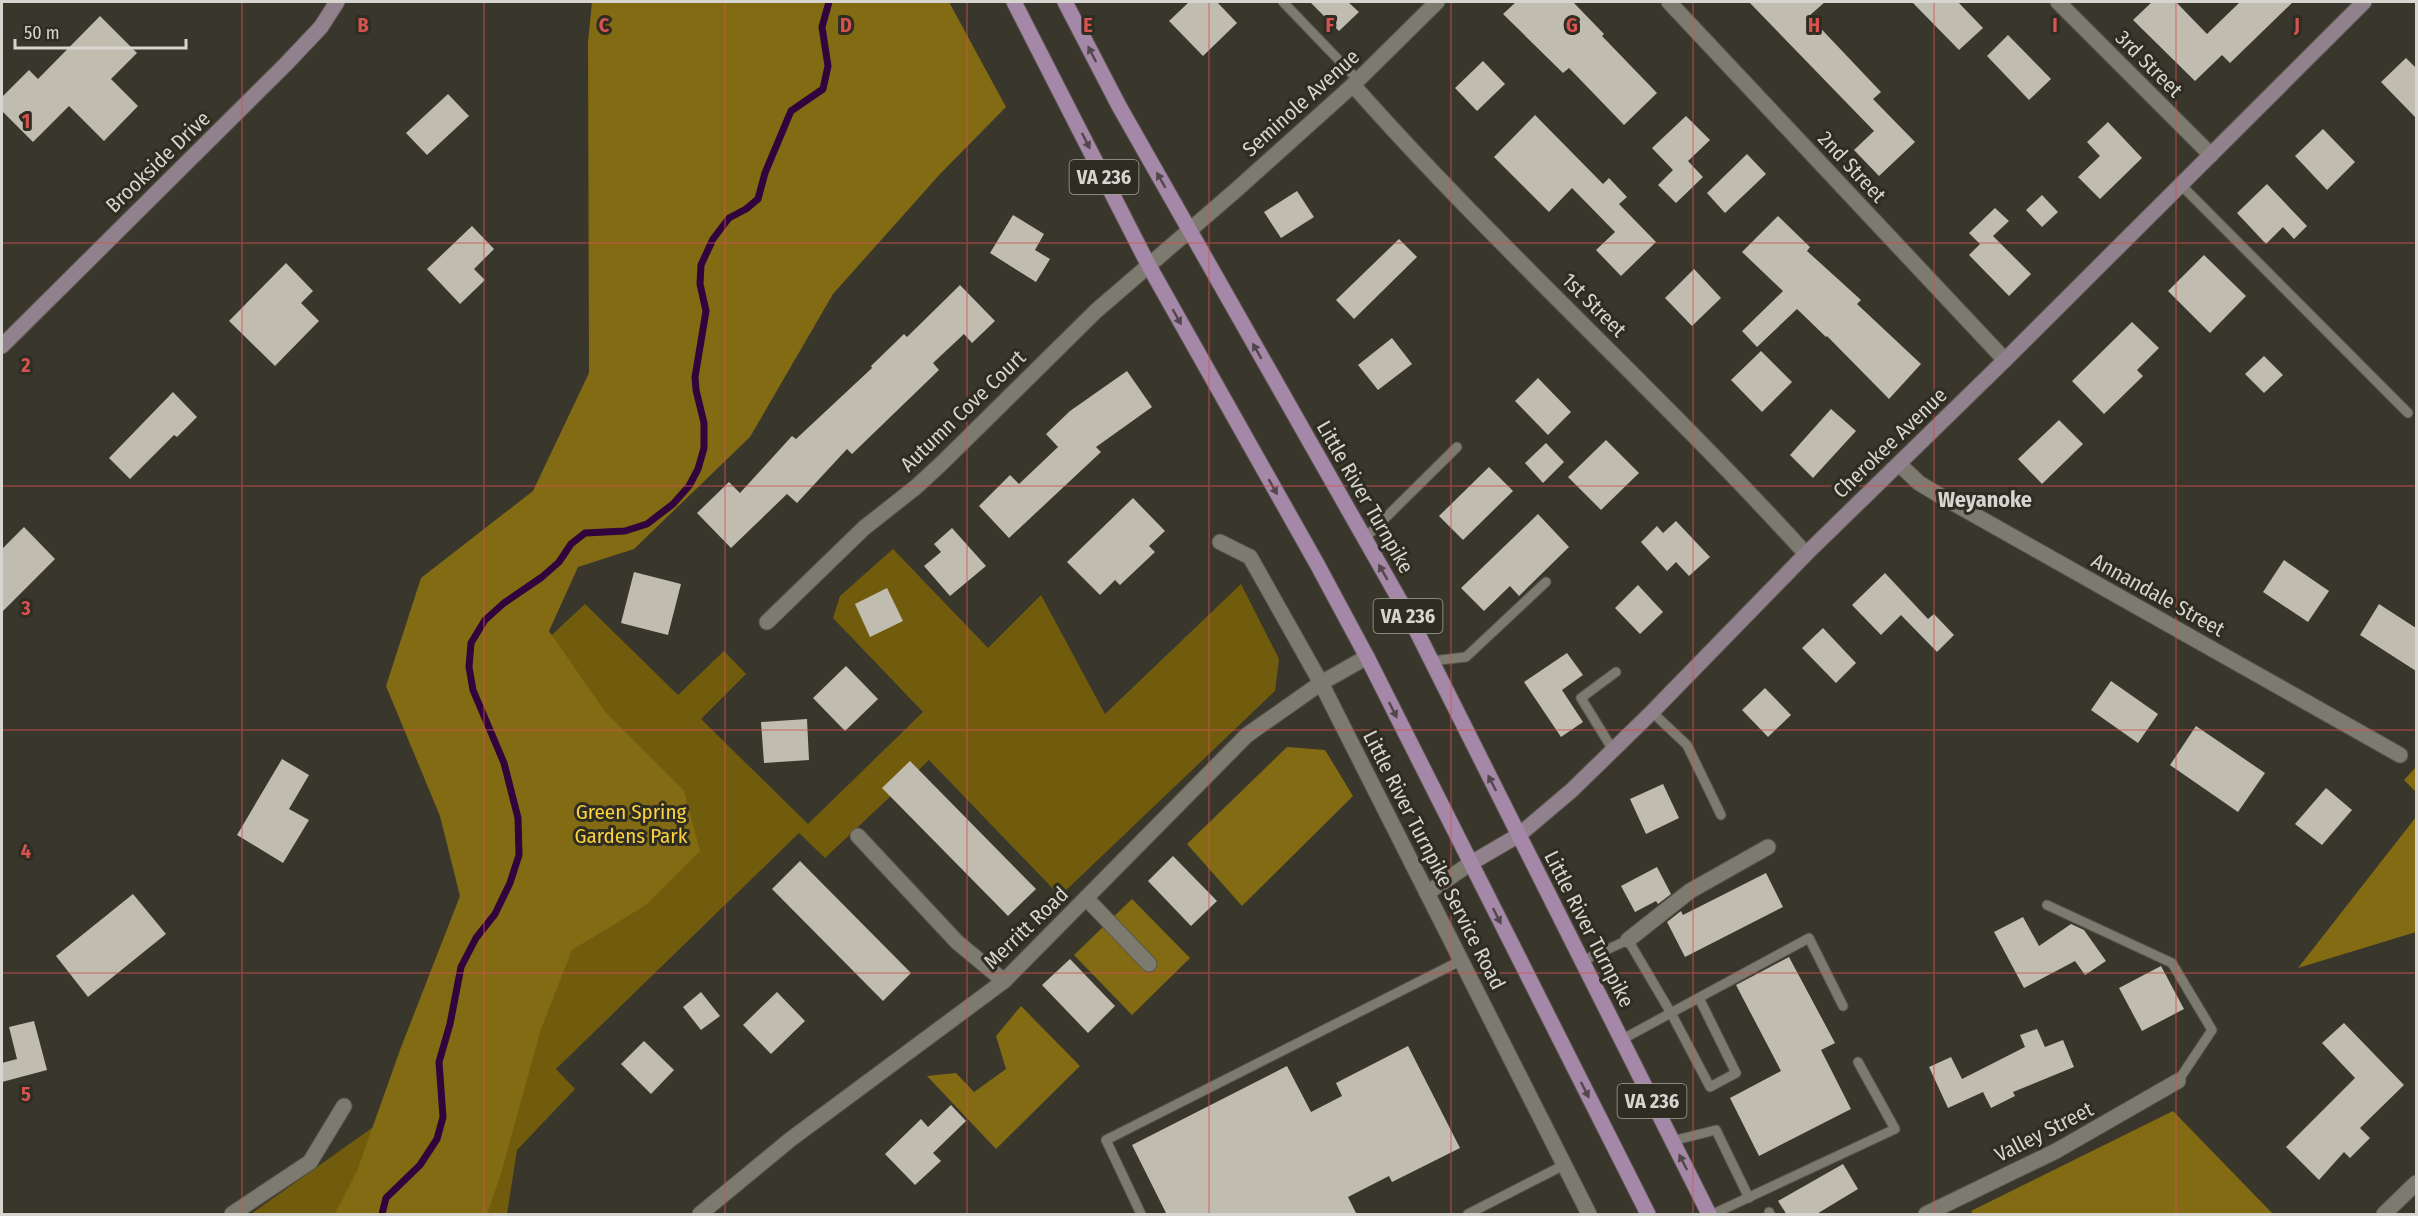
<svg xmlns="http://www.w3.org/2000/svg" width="2418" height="1216" viewBox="0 0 2418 1216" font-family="'Fira Sans Condensed',sans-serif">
<rect width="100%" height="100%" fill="#39362c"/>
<polygon fill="#715c0d" points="893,549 988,648 1041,595 1105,714 1241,584 1279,659 1275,691 1060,896 929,760 825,858 799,833 556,1069 575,1089 517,1150 507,1214 251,1214 431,1086 504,896 513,671 585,604 678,695 724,651 746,674 701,719 808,824 923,712 833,618 840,596"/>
<g fill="#836b13">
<polygon points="592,2 949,2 1006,107 940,174 833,294 750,437 634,549 578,567 549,631 606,713 684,791 700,851 646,905 572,950 541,1029 500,1177 487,1214 335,1214 357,1171 400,1050 460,896 440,816 386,686 421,578 533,491 589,373 588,42"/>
<polygon points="1287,747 1325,750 1353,796 1242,906 1187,844"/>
<polygon points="2416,767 2416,792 2404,780"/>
<polygon points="2416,817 2416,932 2298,968"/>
<polygon points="1132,899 1190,958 1132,1015 1074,955"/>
<polygon points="1021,1006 1080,1066 996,1149 927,1076 956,1073 974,1092 1006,1069 996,1036"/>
<polygon points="2173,1111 2273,1214 1973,1214 1971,1211"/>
</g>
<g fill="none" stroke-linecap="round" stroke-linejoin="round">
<polyline stroke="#30043c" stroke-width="7" points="382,1214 386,1198 420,1165 437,1139 443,1117 439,1062 450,1024 461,967 476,938 495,914 510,883 519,855 518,818 504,763 473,690 469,667 471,643 485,620 504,603 542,577 559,562 571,544 585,533 625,531 647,524 673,504 689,486 698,469 704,448 704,423 696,390 695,377 706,311 700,284 701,265 713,239 729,218 746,209 758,199 765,173 791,111 823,89 828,66 822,27 829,2"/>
</g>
<g fill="#c0bcb0">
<polygon points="1189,2 1217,2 1237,23 1203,56 1169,21"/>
<polygon points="1310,2 1348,2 1359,12 1339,31"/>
<polygon points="1516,2 1573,2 1604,34 1602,36 1657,93 1624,125 1569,68 1563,73 1503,14"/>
<polygon points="1749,2 1825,2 1809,16 1881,92 1873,99 1915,142 1879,176 1854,150 1874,131"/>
<polygon points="1912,2 1958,2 1983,28 1959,50"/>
<polygon points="2152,2 2176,2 2207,34 2240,2 2293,2 2230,63 2222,55 2195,81 2133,20"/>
<polygon points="100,16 137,53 111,79 138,106 104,141 69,106 33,142 2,111 2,97 29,70 38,79"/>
<polygon points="2008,35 2051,79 2029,100 1987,56"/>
<polygon points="2406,58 2416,68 2416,118 2381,82"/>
<polygon points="1483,61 1505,84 1477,111 1455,88"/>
<polygon points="448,94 469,116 427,155 406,133"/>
<polygon points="1535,115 1603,184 1609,178 1627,197 1619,204 1656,242 1621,276 1596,250 1615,232 1572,188 1549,212 1494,157"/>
<polygon points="1686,116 1710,140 1688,161 1703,177 1676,203 1658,185 1673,170 1652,148"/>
<polygon points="2108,122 2142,158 2100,199 2078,177 2100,156 2087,142"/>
<polygon points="2323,129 2355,162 2327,190 2295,156"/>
<polygon points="1747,154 1766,174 1725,213 1707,193"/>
<polygon points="2267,184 2307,226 2294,239 2283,227 2266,244 2237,213"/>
<polygon points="1297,191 1314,217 1281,238 1264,212"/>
<polygon points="2042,195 2058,212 2042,227 2026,210"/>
<polygon points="1995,208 2009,221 1993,236 2031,274 2009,296 1969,255 1980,244 1969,233"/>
<polygon points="1013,215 1044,234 1035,250 1050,259 1036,282 990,253"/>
<polygon points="1778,216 1810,247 1807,251 1861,300 1857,304 1921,364 1889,399 1827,336 1826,337 1797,309 1757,347 1742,331 1783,291 1742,252"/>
<polygon points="472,226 494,249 474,269 485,280 460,304 427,269"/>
<polygon points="1399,239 1417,257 1354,319 1336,300"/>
<polygon points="2204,255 2246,296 2210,333 2168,291"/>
<polygon points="286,263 313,291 301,303 319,321 275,366 229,321"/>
<polygon points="1694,269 1721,298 1692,326 1665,298"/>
<polygon points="960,285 995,321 972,343 964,334 933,363 939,370 852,454 847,449 797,503 787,494 731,548 697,513 729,482 740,493 792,436 796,439 872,368 871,366 904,334 907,337"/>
<polygon points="2132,322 2159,348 2137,370 2143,376 2104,414 2072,381"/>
<polygon points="1392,338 1412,364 1378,390 1358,365"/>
<polygon points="1761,351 1792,382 1762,412 1731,380"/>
<polygon points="2264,356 2283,375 2264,393 2245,374"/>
<polygon points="1127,371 1152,407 1096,447 1101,452 1009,538 979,506 1010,475 1019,484 1058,447 1046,434 1070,411"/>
<polygon points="1538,378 1571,412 1548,435 1515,401"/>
<polygon points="173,392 197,417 177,437 174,435 130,479 109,458"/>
<polygon points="1831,409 1856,431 1813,478 1790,455"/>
<polygon points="2059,420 2083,444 2042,484 2018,459"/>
<polygon points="1606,440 1639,473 1601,510 1568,477"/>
<polygon points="1546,443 1564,462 1543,483 1525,463"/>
<polygon points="1489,467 1513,491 1463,540 1439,516"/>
<polygon points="1133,498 1165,531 1149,546 1155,552 1120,585 1115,580 1100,595 1067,562"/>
<polygon points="1538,514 1569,547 1519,596 1510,586 1484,611 1461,588"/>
<polygon points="1676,521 1710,557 1689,576 1676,562 1667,571 1641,542 1657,526 1663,533"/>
<polygon points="24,527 55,559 2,612 2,549"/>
<polygon points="952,528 986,566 950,596 924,566 941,552 934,544"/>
<polygon points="2284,560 2329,591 2308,622 2263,592"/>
<polygon points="634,572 681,584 668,635 621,623"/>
<polygon points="1885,573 1928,619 1934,614 1954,635 1937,652 1901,615 1881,635 1852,605"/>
<polygon points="1638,585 1663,612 1640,634 1615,608"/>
<polygon points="887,588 903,621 870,637 855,604"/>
<polygon points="2379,604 2416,628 2416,671 2360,635"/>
<polygon points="1823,628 1856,663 1836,683 1802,648"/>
<polygon points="1567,653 1583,675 1562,690 1583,722 1561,737 1524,682"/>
<polygon points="846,666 878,699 845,731 813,698"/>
<polygon points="2111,681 2158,714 2138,743 2091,710"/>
<polygon points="1765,688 1791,715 1768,737 1742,710"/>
<polygon points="807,719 809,760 764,763 761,722"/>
<polygon points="2196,726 2265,773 2238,812 2170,765"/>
<polygon points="282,759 309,775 289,809 309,820 283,863 237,835"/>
<polygon points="910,761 1036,889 1008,916 882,788"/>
<polygon points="1663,784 1679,818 1646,834 1630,799"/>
<polygon points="2326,788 2352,810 2322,845 2295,824"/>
<polygon points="1173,856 1217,901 1191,926 1148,881"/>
<polygon points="800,861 911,973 883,1001 772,889"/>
<polygon points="1657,867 1671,894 1658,904 1656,901 1635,912 1621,886"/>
<polygon points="1766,873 1783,907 1685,957 1667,922 1681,911 1683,915"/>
<polygon points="133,894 166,934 88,997 56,956"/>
<polygon points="2023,917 2039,946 2071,924 2084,930 2106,961 2085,975 2075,961 2024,988 1994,932"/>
<polygon points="1789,957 1835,1043 1821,1050 1851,1109 1759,1156 1730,1098 1781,1071 1736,985"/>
<polygon points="1070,959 1115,1006 1088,1033 1042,985"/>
<polygon points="2161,966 2184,1009 2142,1031 2119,988"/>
<polygon points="701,992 720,1016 701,1030 683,1007"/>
<polygon points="777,992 805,1021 771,1054 743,1025"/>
<polygon points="34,1021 47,1070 2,1082 2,1063 17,1059 9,1027"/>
<polygon points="2344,1023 2404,1085 2360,1128 2370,1138 2350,1158 2344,1152 2319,1180 2286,1147 2355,1078 2322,1043"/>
<polygon points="2037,1029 2045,1047 2063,1040 2074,1067 2013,1092 2015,1096 1991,1108 1983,1092 1948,1108 1929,1067 1951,1057 1962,1079 2025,1047 2020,1035"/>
<polygon points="644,1041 674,1070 651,1094 621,1064"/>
<polygon points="1408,1046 1460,1148 1392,1182 1389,1176 1348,1197 1357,1215 1167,1215 1132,1145 1287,1066 1311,1112 1342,1096 1336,1083"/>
<polygon points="951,1105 966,1121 933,1153 941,1161 915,1185 885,1154 921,1119 928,1127"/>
<polygon points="1843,1164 1858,1189 1815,1215 1787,1215 1778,1201"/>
</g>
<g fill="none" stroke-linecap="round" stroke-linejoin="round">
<defs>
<g id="lane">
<polyline points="1283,2 1358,80"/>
<polyline points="2181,185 2408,413"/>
<polyline points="1364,539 1457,447"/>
<polyline points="1431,661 1466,657 1546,582"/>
<polyline points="1652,712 1687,745 1721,815"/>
<polyline points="1613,750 1581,698 1616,672"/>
<polyline points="2047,905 2172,963 2212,1030 2178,1081"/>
<polyline points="1582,961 1628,940 1671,1013 1710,1087 1736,1073 1699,998"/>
<polyline points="1621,1040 1809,938 1843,1006"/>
<polyline points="1672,1141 1716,1130 1749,1198"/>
<polyline points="1769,1212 1770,1214"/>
<polyline points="1141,1214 1106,1140 1462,960"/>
<polyline points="1468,1214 1564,1165"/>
<polyline points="1713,1214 1895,1129 1858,1062"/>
</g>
<g id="street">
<polyline points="1669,2 2005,360"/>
<polyline points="2058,2 2211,155"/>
<path d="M1353,85c144,163 307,308 453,469"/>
<polyline points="1899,464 1919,483 1939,495 2400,755"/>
<polyline points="1220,542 1250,557 1321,683 1589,1214"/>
<polyline points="767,622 864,528 916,487 942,463 1096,311 1235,191 1353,85 1437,2"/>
<polyline points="858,836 957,942 1004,981"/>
<polyline points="1427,893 1471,863"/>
<polyline points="1086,898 1149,964"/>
<polyline points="1628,940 1690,891 1768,847"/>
<polyline points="232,1214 310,1162 344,1106"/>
<polyline points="700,1214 791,1139 1004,981 1247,735 1321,683 1367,657"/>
<polyline points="1926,1214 2056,1151 2178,1081"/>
<polyline points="2384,1214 2416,1183"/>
</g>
<g id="secondary">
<polyline points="2,346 285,65 321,27 337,2"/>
<polyline points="1471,863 1519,835 1572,790 1652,712 1806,554 2005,360 2364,2"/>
</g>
<g id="primary">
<polyline points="1014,2 1149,266 1317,564 1367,657 1648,1214"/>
<polyline points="1065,2 1119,106 1411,620 1709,1214"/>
</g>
</defs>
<use href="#lane" stroke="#57544c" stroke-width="11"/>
<use href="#street" stroke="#57544c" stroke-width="17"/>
<use href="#secondary" stroke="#57544c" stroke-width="17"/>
<use href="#primary" stroke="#57544c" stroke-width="17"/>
<use href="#lane" stroke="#7d7a6f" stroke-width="9"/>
<use href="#street" stroke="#7d7a6f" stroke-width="15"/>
<use href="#secondary" stroke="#91818c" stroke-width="15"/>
<use href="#primary" stroke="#a587a8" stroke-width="15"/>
</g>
<defs><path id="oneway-solid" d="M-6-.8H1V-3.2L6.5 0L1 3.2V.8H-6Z" transform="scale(1.5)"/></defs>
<g fill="#52474a">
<use href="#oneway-solid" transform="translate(1092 54) rotate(-117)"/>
<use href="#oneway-solid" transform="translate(1086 141) rotate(63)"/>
<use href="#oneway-solid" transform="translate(1161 180) rotate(-120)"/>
<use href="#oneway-solid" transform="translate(1177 317) rotate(61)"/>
<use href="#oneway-solid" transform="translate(1257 351) rotate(-120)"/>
<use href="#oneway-solid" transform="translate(1273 487) rotate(61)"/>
<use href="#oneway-solid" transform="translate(1383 572) rotate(-120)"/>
<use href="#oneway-solid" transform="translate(1393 710) rotate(63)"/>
<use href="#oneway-solid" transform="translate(1492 783) rotate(-117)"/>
<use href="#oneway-solid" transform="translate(1497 916) rotate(63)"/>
<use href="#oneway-solid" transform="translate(1585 1090) rotate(63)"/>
<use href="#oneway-solid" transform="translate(1683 1162) rotate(-117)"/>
</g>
<path fill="none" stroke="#d65352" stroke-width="1.5" stroke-opacity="0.55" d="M242,2v1212M484,2v1212M725,2v1212M967,2v1212M1209,2v1212M1451,2v1212M1693,2v1212M1934,2v1212M2176,2v1212M2,243h2414M2,486h2414M2,730h2414M2,973h2414"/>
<g text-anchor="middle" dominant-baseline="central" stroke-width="6" stroke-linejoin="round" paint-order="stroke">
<g fill="#2f2c22" stroke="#a5a29b" stroke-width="1.5">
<rect x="1069.5" y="160" width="69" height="34" rx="4.5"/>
<rect x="1373.5" y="599" width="69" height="34" rx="4.5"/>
<rect x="1617.5" y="1084" width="69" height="34" rx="4.5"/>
</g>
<g font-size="20" font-weight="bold" fill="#d7d5cf">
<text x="1104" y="177">VA 236</text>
<text x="1408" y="616">VA 236</text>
<text x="1652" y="1101">VA 236</text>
</g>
<g font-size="21" fill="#d7d5cf" stroke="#2f2c22">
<text transform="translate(2149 64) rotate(45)">3rd Street</text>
<text transform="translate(1301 103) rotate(-42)">Seminole Avenue</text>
<text transform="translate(158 162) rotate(-44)">Brookside Drive</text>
<text transform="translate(1852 167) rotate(47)">2nd Street</text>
<text transform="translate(1594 305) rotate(45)">1st Street</text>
<text transform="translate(963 411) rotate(-44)">Autumn Cove Court</text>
<text transform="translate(1890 443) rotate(-44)">Cherokee Avenue</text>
<text transform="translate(1365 497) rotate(60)">Little River Turnpike</text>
<text transform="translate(2158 595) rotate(29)">Annandale Street</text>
<text transform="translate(1434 860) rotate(63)">Little River Turnpike Service Road</text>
<text transform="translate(1026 928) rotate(-44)">Merritt Road</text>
<text transform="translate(1589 929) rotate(63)">Little River Turnpike</text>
<text transform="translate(2044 1132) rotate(-27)">Valley Street</text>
</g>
<g font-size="21" fill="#fad242" stroke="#2f2c22">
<text x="631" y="812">Green Spring<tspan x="631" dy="24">Gardens Park</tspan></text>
</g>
<g font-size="22" font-weight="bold" fill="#d7d5cf" stroke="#2f2c22">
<text x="1985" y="499">Weyanoke</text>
</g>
</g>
<g font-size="20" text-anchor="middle" font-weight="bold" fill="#d65352" stroke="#2f2c22" stroke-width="6" stroke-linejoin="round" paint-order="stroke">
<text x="363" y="32">B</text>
<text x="604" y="32">C</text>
<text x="846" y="32">D</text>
<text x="1088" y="32">E</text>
<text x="1330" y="32">F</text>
<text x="1572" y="32">G</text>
<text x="1814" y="32">H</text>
<text x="2055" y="32">I</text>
<text x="2297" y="32">J</text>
<text x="26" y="128">1</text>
<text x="26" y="372">2</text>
<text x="26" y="615">3</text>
<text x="26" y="858">4</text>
<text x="26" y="1101">5</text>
</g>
<rect width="2418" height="1216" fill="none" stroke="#d7d5cf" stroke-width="6"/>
<path d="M15 39v9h171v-9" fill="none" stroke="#d7d5cf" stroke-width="3"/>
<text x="24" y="39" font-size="18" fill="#d7d5cf" stroke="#2f2c22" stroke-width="4.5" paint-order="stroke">50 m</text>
</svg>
